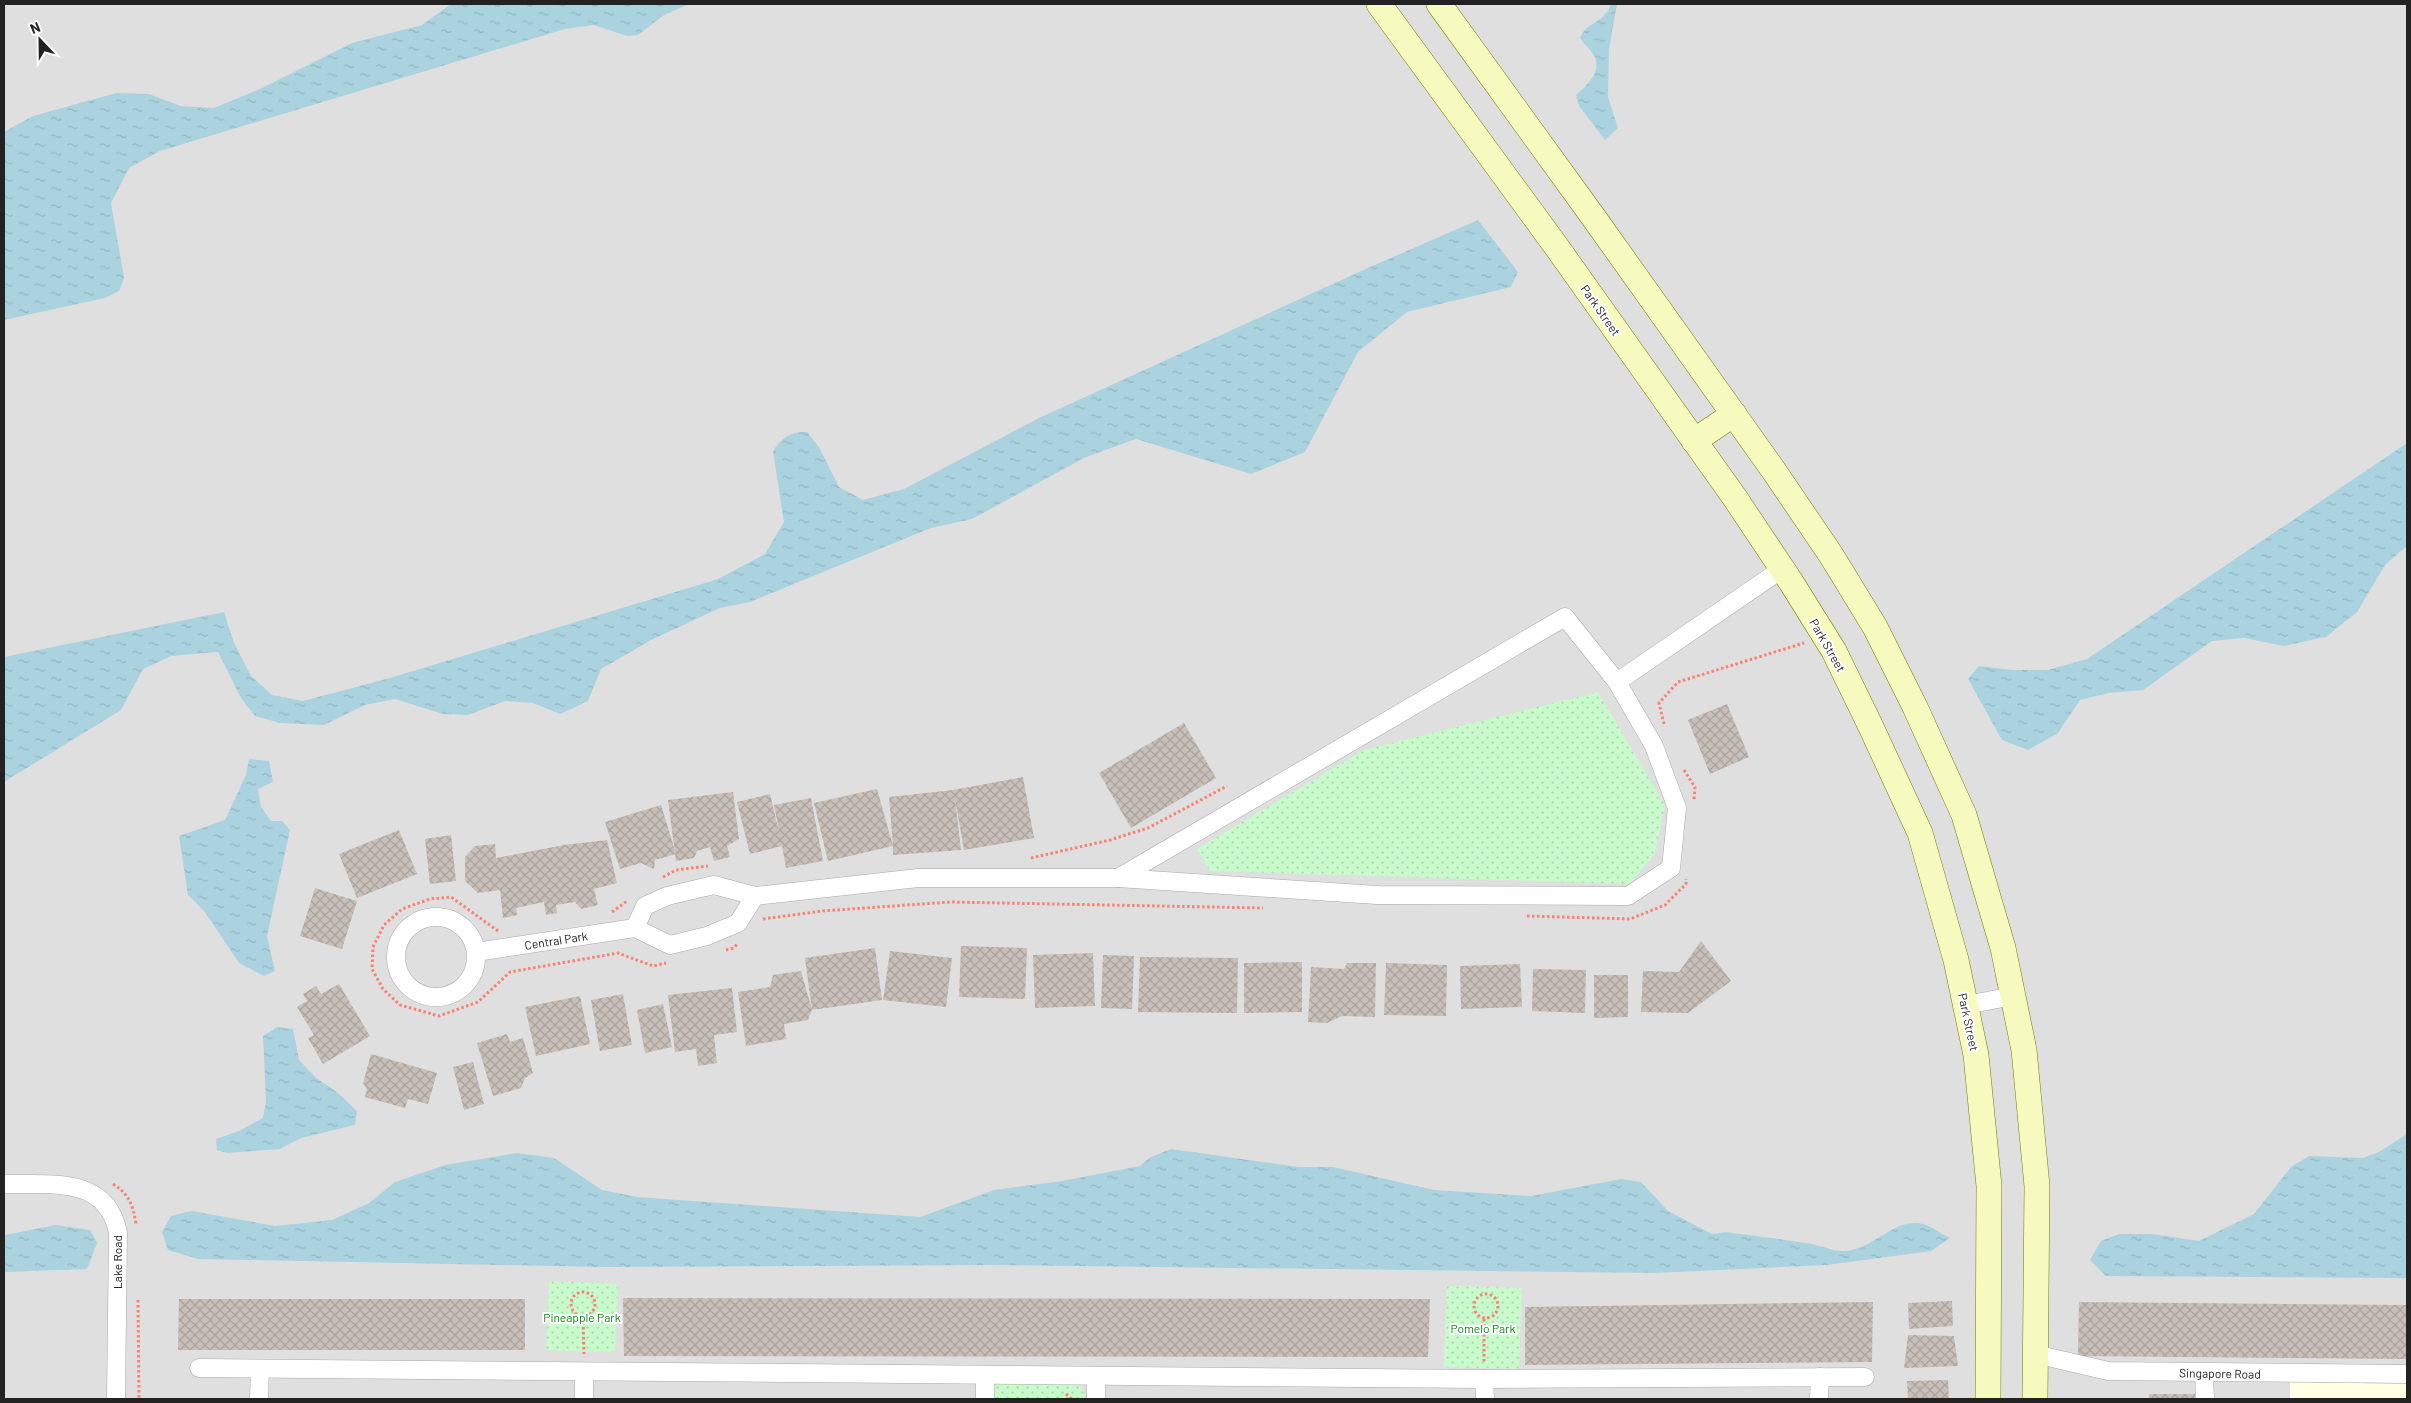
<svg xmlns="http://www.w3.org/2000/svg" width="2411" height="1403" viewBox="0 0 2411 1403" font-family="Barlow,sans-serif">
<defs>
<pattern id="park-dots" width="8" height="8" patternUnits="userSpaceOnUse" patternTransform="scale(1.25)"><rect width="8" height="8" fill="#c8facc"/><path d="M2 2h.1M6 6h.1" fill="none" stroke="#acd6af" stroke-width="1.8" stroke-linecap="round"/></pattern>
<pattern id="water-ripples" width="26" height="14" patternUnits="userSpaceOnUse" patternTransform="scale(1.25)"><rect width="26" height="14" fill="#aad3df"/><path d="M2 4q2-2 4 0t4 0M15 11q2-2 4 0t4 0" fill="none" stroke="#92b5bf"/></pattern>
<pattern id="building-cross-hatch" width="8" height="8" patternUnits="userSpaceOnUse" patternTransform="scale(1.25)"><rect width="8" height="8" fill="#c7bfb8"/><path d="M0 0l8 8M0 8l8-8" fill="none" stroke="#aba49e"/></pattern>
</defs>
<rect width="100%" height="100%" fill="#f2efe9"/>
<rect fill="#e0dfdf" x="4" y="4" width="2403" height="1395"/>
<polygon fill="#ffffe5" points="2290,1382 2407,1384 2407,1399 2290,1399"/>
<g fill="url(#park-dots)">
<polygon points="1598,692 1665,805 1655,853 1630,884 1210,871 1197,849 1364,750"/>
<polygon points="549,1281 618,1284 615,1352 546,1350"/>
<polygon points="1447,1286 1522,1288 1519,1369 1444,1367"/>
<polygon points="997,1382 1076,1382 1085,1392 1085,1399 992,1399 992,1390"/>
</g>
<g fill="url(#water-ripples)">
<polygon points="451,4 689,4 664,15 638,35 627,36 594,25 565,29 160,151 129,168 111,203 124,278 119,291 105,298 4,320 4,132 33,116 116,93 149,94 181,106 214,108 262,88 352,43 422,25"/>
<path d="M1611,4h6l-8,45 -1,48 10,31 -13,12 -26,-34 -3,-11c11,-9 28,-26 17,-41 -4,-6 -9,-10 -13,-16 6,-16 25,-15 31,-34z"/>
<path d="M1478,220l40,52 -7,15 -104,25 -49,40 -53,100 -54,22 -115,-35 -50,18 -114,62 -41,9 -181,74 -30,6 -69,32 -50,29 -13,32 -28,13 -27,-11 -28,-2 -37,14 -25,-1 -48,-15 -30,6 -41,20 -44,-2 -25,-7 -14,-18 -23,-46 -47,4 -28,13 -22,41 -117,72v-125l220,-45 10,31 17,33 21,19 31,6 87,-23 328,-99 47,-25 19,-32 -11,-71c8,-13 18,-20 34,-19l12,15 20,40 24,13 41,-11 135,-71 331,-151z"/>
<polygon points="2407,443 2407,546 2385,565 2357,612 2326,637 2284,646 2244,638 2212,641 2143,690 2108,693 2080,700 2058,733 2028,750 2002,740 1968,679 1979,666 2012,670 2048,670 2087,659"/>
<polygon points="249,759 269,761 273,782 258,789 261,807 271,821 282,821 290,830 267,936 275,971 264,976 239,963 205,912 188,895 179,836 225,820 246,775"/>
<polygon points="277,1027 293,1029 299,1060 315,1077 338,1093 357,1111 355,1125 301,1138 280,1149 227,1153 217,1150 216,1139 239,1131 263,1118 266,1102 263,1036"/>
<polygon points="2407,1134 2407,1278 2106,1276 2090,1260 2101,1241 2119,1234 2152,1234 2199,1241 2254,1214 2291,1167 2309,1156 2363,1158 2379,1152"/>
<path d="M1171,1149l128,18h34l101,23 97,6 90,-17 20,3 27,29 44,23 13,-2c29,4 58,7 87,12 10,2 20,7 30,7 31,1 53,-37 84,-26 8,3 16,9 24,13l-19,13 -104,14 -173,8 -662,-8 -389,2 -405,-8 -30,-9 -6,-18 9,-16 20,-5 84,15 57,-6 37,-17 26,-21 50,-17 72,-12 37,5 48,32 35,7 283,20 74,-27 68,-9 78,-15 9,-8z"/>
<polygon points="56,1225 90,1230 97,1243 87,1269 4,1272 4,1235"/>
</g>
<g fill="url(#building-cross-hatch)">
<polygon points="1727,704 1749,757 1710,774 1688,720"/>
<polygon points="1184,723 1216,778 1131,828 1099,773"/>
<polygon points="1023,777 1034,838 964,850 955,799 961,850 893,855 893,846 828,861 814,803 877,789 893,846 889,797 953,790"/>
<polygon points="733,792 739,839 727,846 730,857 714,861 710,847 697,851 694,858 676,861 668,800"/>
<polygon points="770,794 780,836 774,805 811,798 823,861 786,868 782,846 750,854 737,802"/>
<polygon points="661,805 676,854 655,860 654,869 641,863 620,869 605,822"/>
<polygon points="399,830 417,874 357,898 339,854"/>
<polygon points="451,835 456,881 430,884 425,839"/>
<polygon points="607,840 617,883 594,889 598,905 581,909 575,902 556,905 557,913 546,915 544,902 516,908 517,915 503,918 500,890 478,893 465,881 465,857 475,846 495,844 496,858 564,845"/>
<polygon points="315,888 357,901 342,949 300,936"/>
<polygon points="1701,941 1731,981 1688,1013 1641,1012 1643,971 1679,972"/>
<polygon points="961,946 1027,948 1025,999 959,997"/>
<polygon points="875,948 882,1000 812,1010 808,1020 784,1024 786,1039 746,1046 738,992 770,987 773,975 801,971 812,1010 805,958"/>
<polygon points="890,951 952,958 946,1007 883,1000"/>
<polygon points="1093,953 1095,1006 1035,1008 1033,955"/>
<polygon points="1103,955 1134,956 1132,1009 1101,1008"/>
<polygon points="1140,957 1238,958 1237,1013 1138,1012"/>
<polygon points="1302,962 1302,1012 1244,1013 1244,963"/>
<polygon points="1347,963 1376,963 1375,1017 1342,1016 1327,1023 1308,1022 1311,967 1344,969"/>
<polygon points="1386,963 1447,965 1446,1016 1384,1015"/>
<polygon points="1520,964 1522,1007 1461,1009 1460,966"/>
<polygon points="1533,969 1586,970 1585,1013 1532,1011"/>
<polygon points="1594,975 1628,975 1628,1017 1594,1018"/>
<polygon points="339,984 370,1036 323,1064 308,1038 314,1035 297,1007 307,1001 303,994 316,986 321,994"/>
<polygon points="732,988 737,1032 714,1035 717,1063 698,1066 696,1049 675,1052 668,995"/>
<polygon points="623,994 632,1045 600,1051 591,1000"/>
<polygon points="580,996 590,1044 536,1056 525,1007"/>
<polygon points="663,1004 672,1047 645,1053 637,1010"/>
<polygon points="507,1034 510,1042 523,1038 533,1073 525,1078 521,1088 493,1096 477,1043"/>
<polygon points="371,1054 437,1073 428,1104 408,1099 405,1108 365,1097 367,1089 363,1083"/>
<polygon points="473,1062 484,1104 464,1110 453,1067"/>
<polygon points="623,1298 1430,1299 1428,1357 624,1356"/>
<polygon points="179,1299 525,1299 525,1350 178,1350"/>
<polygon points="1952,1301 1953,1326 1909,1329 1908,1303"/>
<polygon points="1873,1302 1872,1362 1525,1365 1525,1307"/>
<polygon points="2079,1302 2407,1305 2407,1359 2078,1356"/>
<polygon points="1908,1335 1954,1336 1958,1366 1904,1368"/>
<polygon points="1948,1380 1949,1399 1908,1399 1907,1381"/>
<rect x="2149" y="1394" width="46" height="5"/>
</g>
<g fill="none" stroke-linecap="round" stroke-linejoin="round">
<defs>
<g id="street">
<polyline points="1118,878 1565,617 1617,682 1782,569"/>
<circle cx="436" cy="957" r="40"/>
<polyline points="635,928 645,906 667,896 714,885 755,896 918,878 1118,878 1377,895 1628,896 1671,868 1677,808 1654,746 1617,682"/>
<polyline points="476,952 635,928 670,945 707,936 738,923 755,896"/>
<polyline points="1966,1005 2013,996"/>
<path d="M4,1184c45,1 103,-9 114,49l-2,166"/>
<polyline points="2035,1354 2108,1371 2407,1374"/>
<polyline points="199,1368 1484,1379 1865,1377"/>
<polyline points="2204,1373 2205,1399"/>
<polyline points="1096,1376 1096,1399"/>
<polyline points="1484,1379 1485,1399"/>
<polyline points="259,1399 260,1369"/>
<polyline points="584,1399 584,1372"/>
<polyline points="985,1399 985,1375"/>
<polyline points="1819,1399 1820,1377"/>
</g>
<g id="secondary">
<polyline points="1379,4 1556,246 1735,498 1791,582 1834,651 1871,727 1920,833 1956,960 1976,1055 1989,1186 1988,1399"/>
<polyline points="1439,4 1594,218 1774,471 1831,555 1875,627 1915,707 1964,815 2003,948 2024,1050 2037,1186 2035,1399"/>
<polyline points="1694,441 1734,414"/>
</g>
</defs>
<use href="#street" stroke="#a9a9a9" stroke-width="19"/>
<use href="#secondary" stroke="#707d05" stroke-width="26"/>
<g stroke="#fa8072" stroke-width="3" stroke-dasharray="2.5 2.5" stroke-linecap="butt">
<polyline points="1664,724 1659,703 1678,682 1804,643"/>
<polyline points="1684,770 1695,787 1694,800"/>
<polyline points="1031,858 1110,840 1148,828 1227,786"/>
<polyline points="663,877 676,870 708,866"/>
<polyline points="612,912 627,901"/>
<polyline points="1527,916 1630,919 1665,905 1686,884 1686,879"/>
<polyline points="763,919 822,911 950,902 1263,908"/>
<polyline points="498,931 451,897 430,899 402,909 384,925 373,947 372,969 383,989 400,1005 439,1016 478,1002 510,972 618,953 653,966 666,963"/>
<polyline points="726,950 734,948 737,944"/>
<path d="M113,1184c16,10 20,21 23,40"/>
<circle cx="583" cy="1304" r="12"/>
<circle cx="1486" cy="1306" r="12"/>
<polyline points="138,1300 139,1399"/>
<polyline points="583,1317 584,1354"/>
<polyline points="1484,1319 1484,1363"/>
<polyline points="1066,1394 1072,1399"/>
</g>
<use href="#street" stroke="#fff" stroke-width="18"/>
<use href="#secondary" stroke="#f7fabf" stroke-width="25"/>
</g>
<g text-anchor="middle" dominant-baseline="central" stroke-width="4" stroke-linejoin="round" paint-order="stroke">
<g font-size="12" fill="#222" stroke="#fff">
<text transform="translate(1601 310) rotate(55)">Park Street</text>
<text transform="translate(1828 645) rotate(60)">Park Street</text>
<text transform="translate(556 940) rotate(-9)">Central Park</text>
<text transform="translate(1969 1022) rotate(78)">Park Street</text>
<text transform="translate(117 1262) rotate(-90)">Lake Road</text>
<text transform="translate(2220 1373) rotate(1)">Singapore Road</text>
</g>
<g font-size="12" fill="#0c8416" stroke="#fff">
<text x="582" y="1317">Pineapple Park</text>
<text x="1483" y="1328">Pomelo Park</text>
</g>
</g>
<rect width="2411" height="1403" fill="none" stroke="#222222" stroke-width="10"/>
<g transform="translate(40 40) rotate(338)" stroke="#ffffff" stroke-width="4" paint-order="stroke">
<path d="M0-4L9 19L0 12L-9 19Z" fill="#222222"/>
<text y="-8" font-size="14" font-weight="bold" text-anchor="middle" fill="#222222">N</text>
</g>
</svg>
